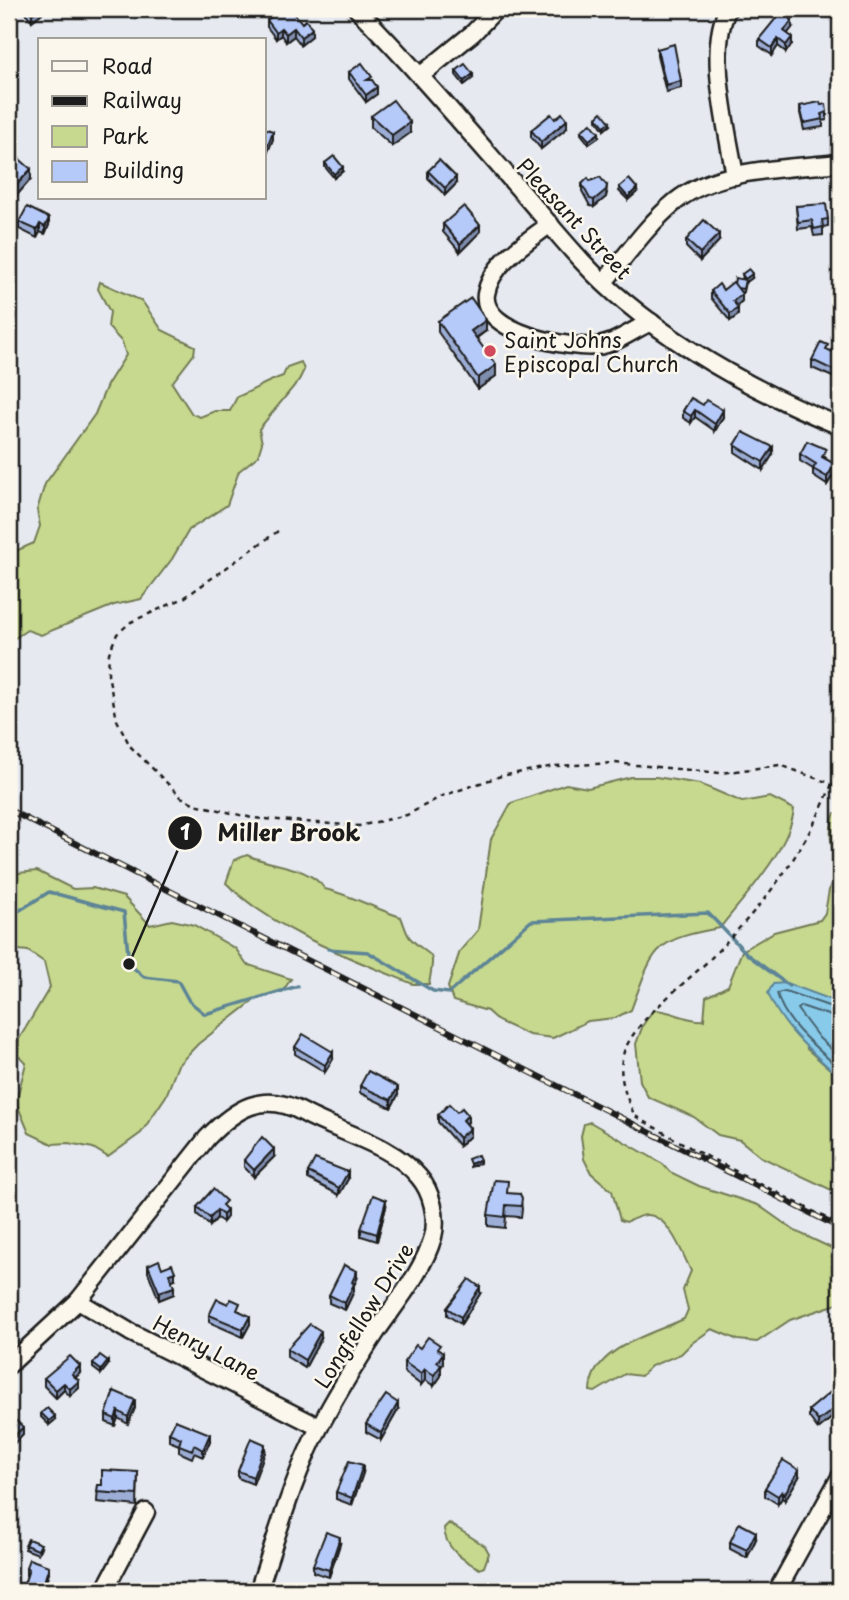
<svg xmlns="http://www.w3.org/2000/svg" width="849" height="1600" viewBox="0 0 849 1600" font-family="'Playpen Sans',sans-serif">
<rect width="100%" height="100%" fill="#e6eaf0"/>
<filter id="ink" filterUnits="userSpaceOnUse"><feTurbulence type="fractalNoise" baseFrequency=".0143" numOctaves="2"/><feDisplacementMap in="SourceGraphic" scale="14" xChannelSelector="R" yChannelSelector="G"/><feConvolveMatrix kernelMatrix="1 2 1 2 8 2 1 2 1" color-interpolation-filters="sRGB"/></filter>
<g filter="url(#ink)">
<g fill="#c7d98e" stroke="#727a55" stroke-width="2">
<path d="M100,282l42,19 20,29 33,16 -1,8 -22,29 20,31 8,3 15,-6h15l7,-14c17,-7 28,-15 46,-21l4,-9 14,-5 3,8 -5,10 -40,49 3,14 -4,13 -19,15 -12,34 -38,25 -17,29 -31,40 -27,6 -73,30 -14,-5 -18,12v-88l25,-11 6,-17 -3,-16 8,-26 50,-70 12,-29 19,-30 -4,-13 -14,-15 2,-15 -12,-23z"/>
<path d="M631,777h25l44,7 42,18 28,-5 24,12c-4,40 -50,88 -74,119 -69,12 -66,21 -89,82l-16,8 -27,3 -35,17 -24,-3 -31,-14 -11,-10 -34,-10 -5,-14 12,-36 18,-21 13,-91 20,-36 55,-19 22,4z"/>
<path d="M835,813h5v190h-3l-30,46 33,29v116l-79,-37 -21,-17 -22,-5 -24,-18 -46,-20 -8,-16 -4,-37 7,-19 10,-15c19,0 35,12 51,10l2,-23 22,-11 14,-35 32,-19 46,-12 5,-7 4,-23 10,-17c-6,-20 -13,-39 -4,-60z"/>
<path d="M247,855c25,12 60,9 78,34 26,6 50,20 76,28 3,7 5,16 9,21 22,23 26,8 19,46h-16c-61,-25 -140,-54 -187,-101l8,-23z"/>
<polygon points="37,871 73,889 93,888 124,897 150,925 172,920 194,925 236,949 246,964 291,979 282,992 256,999 198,1044 178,1065 166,1096 141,1133 108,1157 93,1148 69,1143 52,1144 29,1133 16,1102 26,1063 18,1055 19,1039 50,987 44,962 28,951 9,949 9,874"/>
<path d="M590,1122l73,42 7,8 29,14 59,19 37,26 45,21v51l-50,17 -33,22 -19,-2 -26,-11 -20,14 -11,11 -30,12 -10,10 -16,-2 -30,18 -5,-1c1,-43 62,-57 94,-72l4,-9 -5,-20 8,-19c-8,-16 -22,-56 -44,-56 -6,0 -15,5 -21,7l-6,-2 -8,-29 -21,-18 -7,-14 -3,-23 3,-12z"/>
<path d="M449,1523l36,23 4,7 -5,14 -4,2c-17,-9 -35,-20 -36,-41z"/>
</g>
<path fill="#88cae9" stroke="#5d8497" stroke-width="2" d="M786,983l54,20v75c-27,-25 -58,-50 -72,-85l5,-9z"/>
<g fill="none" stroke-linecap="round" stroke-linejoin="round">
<g stroke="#47626e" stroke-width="2">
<path d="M840,1010l-55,-19 -8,2c7,30 41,56 63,76"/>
<polyline points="840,1019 801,1006 797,1009 819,1038 840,1057"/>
</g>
<g stroke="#5d8497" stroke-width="3.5">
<polyline points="9,917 49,892 124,912 129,964 144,977 178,981 189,1001 205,1014 298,986"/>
<polyline points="328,949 368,952 433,991 449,993 531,921 708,913 748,955 789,986"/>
</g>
<defs>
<g id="minor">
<path d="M357,9c59,60 114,125 170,189 31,36 61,74 98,104 64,53 138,93 215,124"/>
<path d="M728,9c-22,40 0,123 7,167"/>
<polyline points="420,76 473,33 496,9"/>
<path d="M550,224c-23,18 -59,39 -64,70 -6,39 85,55 111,52 19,-2 37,-17 54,-24"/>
<path d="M604,282c22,-26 44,-58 71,-80 42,-35 114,-33 165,-39"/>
<polyline points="78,1301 130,1332 319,1427"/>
<path d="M9,1365l69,-64 129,-163c28,-29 56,-48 97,-25 36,20 88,31 115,64 13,15 19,41 14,60 -10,34 -34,62 -54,91 -21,32 -42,65 -60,100 -27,51 -42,109 -61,163"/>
<polyline points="104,1591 146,1512"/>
<polyline points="777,1591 840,1477"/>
</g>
</defs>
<use href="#minor" stroke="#1c1c1c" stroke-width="21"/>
<g stroke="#1c1c1c" stroke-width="2.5" stroke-dasharray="5 5" stroke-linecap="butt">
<polyline points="278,531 184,598 131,622 117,634 109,653 108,674 117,720 130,746 181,797 195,804 252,818 359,826 407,815 442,796 501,776 554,766 615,763 721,773 780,765 840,787"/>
<path d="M832,784c-29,71 -65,116 -118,171 -26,27 -74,60 -89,94 -9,22 0,47 10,67l56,32 149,77"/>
</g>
<use href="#minor" stroke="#fbf7ec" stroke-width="16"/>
<defs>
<polyline id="rail" points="9,810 840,1228"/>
</defs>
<use href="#rail" stroke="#1c1c1c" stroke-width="6"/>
<use href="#rail" stroke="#fbf7ec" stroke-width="3.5" stroke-dasharray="10" stroke-linecap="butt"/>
</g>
<g fill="#9daed6" stroke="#1c1c1c" stroke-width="2">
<polygon points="24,9 47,9 32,21 24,11"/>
<polygon points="282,9 312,36 301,45 294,36 286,42 281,35 276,39 267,27 267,20"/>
<polygon points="426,9 442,9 434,15"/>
<rect x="833" y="9" width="7" height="10"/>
<polygon points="792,28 788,33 792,44 786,52 778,46 772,55 759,46 759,39"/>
<polygon points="657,49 681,88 666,92 657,56"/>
<polygon points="456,71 473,78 464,85 456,75"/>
<polygon points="349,72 372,80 377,94 366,102 349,79"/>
<polygon points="821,105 827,112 827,120 823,121 823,127 804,130 800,113 800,106"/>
<polygon points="371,116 410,133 392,146 371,127"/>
<polygon points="597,117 610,125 604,130 597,120"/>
<polygon points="555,119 567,128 541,149 531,137 531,130"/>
<polygon points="264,128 273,139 267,154 264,153"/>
<polygon points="581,131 599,137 589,144 581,134"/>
<polygon points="9,162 31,179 11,202 9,200"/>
<polygon points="325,163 343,171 334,178 325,167"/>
<polygon points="428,171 456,184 445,195 428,178"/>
<polygon points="590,181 607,193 606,197 594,207 590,206 582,191 582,184"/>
<polygon points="619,187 637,192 628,200 619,191"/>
<polygon points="796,206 828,219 828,226 823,227 823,235 814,236 812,227 798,229"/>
<polygon points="19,222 49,225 45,234 40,232 37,238 19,229"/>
<polygon points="443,224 480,232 460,252 443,232"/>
<polygon points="686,240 719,241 700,261 686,247"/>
<polygon points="742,274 752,278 745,283 745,282 743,292 740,292 742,301 736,306 738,315 730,321 711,298 711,291 723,290 734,284 743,279"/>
<polygon points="438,321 486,331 477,338 496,376 478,389 438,332"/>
<polygon points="840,355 835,378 812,368 812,360"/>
<polygon points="691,398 723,417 715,431 695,417 691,423 683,418 683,411"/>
<polygon points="735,445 773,454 763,470 735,452"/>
<polygon points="800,454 826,457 825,459 835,472 827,485 813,476 813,469 800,461"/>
<polygon points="295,1047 333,1059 325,1072 295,1054"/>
<polygon points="360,1086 398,1095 391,1108 360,1093"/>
<polygon points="457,1112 468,1122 466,1124 470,1136 459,1146 438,1122 438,1115"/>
<polygon points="274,1157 254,1177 244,1167 244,1160"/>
<polygon points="308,1172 348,1179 339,1195 308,1179"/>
<polygon points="520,1194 522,1209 521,1217 506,1216 505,1228 488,1226 488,1215"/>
<polygon points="197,1207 226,1209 227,1217 223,1222 217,1218 210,1226 197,1214"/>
<polygon points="386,1207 377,1241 361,1236 361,1229"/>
<polygon points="148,1265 162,1268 175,1279 171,1280 174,1294 159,1300 148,1272"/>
<polygon points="357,1279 354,1285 354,1291 345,1310 329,1303 329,1295"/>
<polygon points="480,1294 461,1324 447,1315 447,1308"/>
<polygon points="240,1311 250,1324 243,1337 209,1322 209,1315"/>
<polygon points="321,1338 305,1368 287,1357 287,1349"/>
<polygon points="420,1348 440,1351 443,1364 441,1367 441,1376 434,1386 425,1380 421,1385 404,1372 404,1362"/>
<polygon points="93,1364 108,1365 101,1374 93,1368"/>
<polygon points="80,1373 75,1378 79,1388 70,1396 64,1390 56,1398 44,1386 44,1378"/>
<polygon points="114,1391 135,1408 128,1424 118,1418 115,1426 106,1422 106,1415"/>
<polygon points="839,1405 834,1409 834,1416 818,1429 809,1417 809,1410"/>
<polygon points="398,1410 381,1440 366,1432 366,1424"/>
<polygon points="41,1413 55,1420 49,1425 41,1417"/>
<polygon points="169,1433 210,1441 203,1457 194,1453 192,1458 179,1452 179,1445 169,1441"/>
<polygon points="265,1452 253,1484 238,1478 238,1471"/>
<polygon points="138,1472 137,1506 97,1502 98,1485 102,1485"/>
<polygon points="363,1473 352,1505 336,1499 336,1492"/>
<polygon points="799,1477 785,1500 782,1498 778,1504 765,1496 765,1488"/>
<polygon points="756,1539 747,1558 730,1549 730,1542"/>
<polygon points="340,1544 329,1577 313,1572 313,1565"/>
<polygon points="25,1545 41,1547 38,1554 25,1549"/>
<polygon points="840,1557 840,1583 832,1578 832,1571"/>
<polygon points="26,1567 49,1573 43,1591 22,1591 27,1575 26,1575"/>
</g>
<g fill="#7f8dae" stroke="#1c1c1c" stroke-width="2">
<polygon points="38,9 47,9 32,21 32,14"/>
<polygon points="434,9 442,9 434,15"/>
<polygon points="792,20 792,28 784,38 784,31"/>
<polygon points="281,28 281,35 276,39 276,32"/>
<polygon points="294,28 294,36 286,42 286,34"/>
<polygon points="312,29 312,36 301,45 301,37"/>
<polygon points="792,37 792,44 786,52 786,45"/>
<polygon points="778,39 778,46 772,55 772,48"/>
<polygon points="473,74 473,78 464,85 464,81"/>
<polygon points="681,81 681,88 666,92 666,85"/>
<polygon points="377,87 377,94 366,102 366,95"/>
<polygon points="567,120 567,128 541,149 541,142"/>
<polygon points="410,122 410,133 392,146 392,135"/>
<polygon points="610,122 610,125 604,130 604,126"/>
<polygon points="273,131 273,139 267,154 267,147"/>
<polygon points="599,133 599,137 589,144 589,140"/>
<polygon points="343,167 343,171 334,178 334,174"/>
<polygon points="31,169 31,179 11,202 11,191"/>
<polygon points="456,177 456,184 445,195 445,188"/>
<polygon points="607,186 606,197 594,207 594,200"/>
<polygon points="637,188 637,192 628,200 628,197"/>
<polygon points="49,218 49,225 45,234 45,227"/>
<polygon points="40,224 40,232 37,238 37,230"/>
<polygon points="480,225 480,232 460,252 460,244"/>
<polygon points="719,234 719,241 700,261 700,253"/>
<polygon points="752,274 752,278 745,283 745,279"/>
<polygon points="742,294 742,301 733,309 733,301"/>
<polygon points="738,308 738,315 730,321 730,314"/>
<polygon points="486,320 486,331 471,341 471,331"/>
<polygon points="840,360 840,367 835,378 835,371"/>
<polygon points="496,365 496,376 478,389 478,378"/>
<polygon points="695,410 695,417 691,423 691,416"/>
<polygon points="723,410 723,417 715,431 715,424"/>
<polygon points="773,447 773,454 763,470 763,462"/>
<polygon points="835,464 835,472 827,485 827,477"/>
<polygon points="333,1052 333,1059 325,1072 325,1065"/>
<polygon points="398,1087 398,1095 391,1108 391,1100"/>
<polygon points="468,1115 468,1122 463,1127 463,1120"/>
<polygon points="470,1128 470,1136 459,1146 459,1138"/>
<polygon points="274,1149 274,1157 254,1177 254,1170"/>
<polygon points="480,1160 480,1163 470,1167 470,1164"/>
<polygon points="348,1172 348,1179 339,1195 339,1188"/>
<polygon points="386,1200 386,1207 377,1241 377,1234"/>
<polygon points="217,1210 217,1218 210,1226 210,1218"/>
<polygon points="227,1210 227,1217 223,1222 223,1215"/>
<polygon points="357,1271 357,1279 354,1285 354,1291 345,1310 345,1303 352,1282"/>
<polygon points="175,1272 175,1279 169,1281 169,1274"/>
<polygon points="174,1287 174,1294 159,1300 159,1292"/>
<polygon points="480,1287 480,1294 461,1324 461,1317"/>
<polygon points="250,1316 250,1324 243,1337 243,1329"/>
<polygon points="321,1331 321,1338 305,1368 305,1360"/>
<polygon points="443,1353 443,1364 441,1367 441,1376 434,1386 434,1375 437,1362"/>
<polygon points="108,1361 108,1365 101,1374 101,1370"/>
<polygon points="80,1366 80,1373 72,1381 72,1374"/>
<polygon points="425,1369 425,1380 421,1385 421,1374"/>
<polygon points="79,1381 79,1388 70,1396 70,1389"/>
<polygon points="64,1383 64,1390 56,1398 56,1390"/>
<polygon points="839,1398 839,1405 834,1409 834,1416 818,1429 818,1421 831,1405"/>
<polygon points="135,1400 135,1408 128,1424 128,1417"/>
<polygon points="398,1403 398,1410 381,1440 381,1433"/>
<polygon points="118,1411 118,1418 115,1426 115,1419"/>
<polygon points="55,1416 55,1420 49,1425 49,1421"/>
<polygon points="23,1427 23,1434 9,1449 9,1442"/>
<polygon points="210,1434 210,1441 203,1457 203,1450"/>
<polygon points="265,1444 265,1452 253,1484 253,1477"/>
<polygon points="363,1465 363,1473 352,1505 352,1498"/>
<polygon points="799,1470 799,1477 785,1500 785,1493"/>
<polygon points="782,1491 782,1498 778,1504 778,1496"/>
<polygon points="756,1532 756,1539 747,1558 747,1550"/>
<polygon points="340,1537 340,1544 329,1577 329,1570"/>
<polygon points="49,1566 49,1573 43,1591 43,1585"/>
</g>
<g fill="#b6caf9" stroke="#1c1c1c" stroke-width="2">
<polygon points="28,9 38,9 32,14"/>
<polygon points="282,9 286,9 287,11 291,9 302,23 306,20 312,29 301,37 294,28 286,34 281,28 276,32 267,20"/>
<polygon points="781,12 792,20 784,31 792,37 786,45 778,39 772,48 759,39"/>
<polygon points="674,44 681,81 666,85 657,49"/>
<polygon points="362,63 372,77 367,80 372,80 377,87 366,95 349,72"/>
<polygon points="465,64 473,74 464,81 456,71"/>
<polygon points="393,100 410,122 392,135 371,116"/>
<polygon points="820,102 821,105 826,104 827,112 822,114 823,119 804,123 800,106"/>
<polygon points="602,112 610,122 604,126 597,117"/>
<polygon points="562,113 567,120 541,142 531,130 551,114 555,119"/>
<polygon points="591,123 599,133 589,140 581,131"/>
<polygon points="264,128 273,131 267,147 264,146"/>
<polygon points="15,155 31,169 11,191 9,189 9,162"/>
<polygon points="334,156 343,167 334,174 325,163"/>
<polygon points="439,160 456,177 445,188 428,171"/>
<polygon points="600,177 607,186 606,190 594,200 590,199 582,184 588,178 590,181"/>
<polygon points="629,179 637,188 628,197 619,187"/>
<polygon points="826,204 828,219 822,220 823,227 814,229 812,220 798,222 796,206"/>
<polygon points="464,206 480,225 460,244 443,224"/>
<polygon points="27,207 49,218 45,227 40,224 37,230 19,222"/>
<polygon points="704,220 719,234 700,253 686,240"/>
<polygon points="749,269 752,274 745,279 742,274"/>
<polygon points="735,278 745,280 743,289 737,288 734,284"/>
<polygon points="733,282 742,294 733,301 738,308 730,314 711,291 719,284 723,290"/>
<polygon points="471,298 486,320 471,331 496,365 478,378 438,321"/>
<polygon points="821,342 828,345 826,349 840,355 840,360 835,371 812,360"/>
<polygon points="691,398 703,405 706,400 723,410 715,424 695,410 691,416 683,411"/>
<polygon points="743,432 773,447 763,462 735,445"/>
<polygon points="807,441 826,449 822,457 835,464 827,477 813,469 816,464 800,454"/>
<polygon points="303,1034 333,1052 325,1065 295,1047"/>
<polygon points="368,1071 398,1087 391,1100 360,1086"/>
<polygon points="449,1104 457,1112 462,1108 468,1115 463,1120 470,1128 459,1138 438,1115"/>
<polygon points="262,1137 274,1149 254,1170 244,1160"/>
<polygon points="478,1155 480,1160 470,1164 468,1159"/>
<polygon points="315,1159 348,1172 339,1188 308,1172"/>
<polygon points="494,1180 508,1181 507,1193 520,1194 522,1198 521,1206 506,1205 505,1217 488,1215"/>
<polygon points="213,1189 226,1201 222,1205 227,1210 223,1215 217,1210 210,1218 197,1207"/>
<polygon points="373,1195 386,1200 377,1234 361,1229"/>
<polygon points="159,1260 162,1268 172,1264 175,1272 169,1274 174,1287 159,1292 148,1265"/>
<polygon points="344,1265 357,1271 352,1282 354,1284 345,1303 329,1295"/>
<polygon points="469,1279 480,1287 461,1317 447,1308"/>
<polygon points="217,1299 228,1304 231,1299 240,1303 237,1310 250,1316 243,1329 209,1315"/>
<polygon points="310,1324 321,1331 305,1360 287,1349"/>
<polygon points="428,1337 440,1345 437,1349 443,1353 437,1362 441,1365 434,1375 425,1369 421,1374 404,1362 416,1345 420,1348"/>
<polygon points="100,1355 108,1361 101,1370 93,1364"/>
<polygon points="70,1356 80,1366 72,1374 79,1381 70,1389 64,1383 56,1390 44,1378"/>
<polygon points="833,1390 839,1398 831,1405 834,1409 818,1421 809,1410"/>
<polygon points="114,1391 135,1400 128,1417 118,1411 115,1419 106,1415"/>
<polygon points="386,1395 398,1403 381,1433 366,1424"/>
<polygon points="47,1408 55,1416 49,1421 41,1413"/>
<polygon points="10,1415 23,1427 9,1442 9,1416"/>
<polygon points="175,1420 210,1434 203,1450 194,1445 192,1450 179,1445 181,1438 169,1433"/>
<polygon points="251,1438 265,1444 253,1477 238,1471"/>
<polygon points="783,1460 799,1470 785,1493 782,1491 778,1496 765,1488"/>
<polygon points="349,1461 363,1465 352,1498 336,1492"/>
<polygon points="102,1470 138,1472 137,1495 97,1492 98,1485 102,1485"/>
<polygon points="739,1523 756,1532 747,1550 730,1542"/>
<polygon points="326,1532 340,1537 329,1570 313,1565"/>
<polygon points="28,1539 41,1544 38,1550 25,1545"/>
<polygon points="840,1557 840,1575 832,1571"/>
<polygon points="29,1559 49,1566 43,1585 38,1583 36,1591 22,1591 29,1569 26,1567"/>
</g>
</g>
<circle fill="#d1495b" stroke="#fbf7ec" stroke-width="2.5" cx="490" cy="351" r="7"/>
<g text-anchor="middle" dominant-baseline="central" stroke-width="5" stroke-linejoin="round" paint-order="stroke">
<g font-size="21" fill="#1c1c1c" stroke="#fbf7ec">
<text transform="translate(575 218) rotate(47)">Pleasant Street</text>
<text transform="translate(363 1315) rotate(-58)">Longfellow Drive</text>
<text transform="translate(207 1347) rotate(27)">Henry Lane</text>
</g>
<g font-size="21" fill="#1c1c1c" stroke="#fbf7ec" text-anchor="start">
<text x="504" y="339">Saint Johns<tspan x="504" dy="24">Episcopal Church</tspan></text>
</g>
</g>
<path fill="none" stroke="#1c1c1c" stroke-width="2.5" d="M129 964L185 833"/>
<g fill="#1c1c1c" stroke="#fbf7ec" stroke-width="2.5">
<circle cx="129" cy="964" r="7"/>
<circle cx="185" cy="833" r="18"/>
</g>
<g font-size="21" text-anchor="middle" font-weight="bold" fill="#fff">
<text x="185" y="840">1</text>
</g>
<g font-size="23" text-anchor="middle" font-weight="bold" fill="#1c1c1c" stroke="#fbf7ec" stroke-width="5" stroke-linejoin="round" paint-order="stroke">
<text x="289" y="841">Miller Brook</text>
</g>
<rect width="849" height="1600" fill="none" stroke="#fbf7ec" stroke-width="35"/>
<rect x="18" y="18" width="814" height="1565" fill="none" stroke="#1c1c1c" stroke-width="2.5" filter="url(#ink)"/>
<rect x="38" y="38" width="228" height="161" fill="#fbf7ec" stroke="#a29f99" stroke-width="2"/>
<rect x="52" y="61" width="35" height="10" fill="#fbf7ec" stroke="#a29f99" stroke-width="2"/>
<text x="102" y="74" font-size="21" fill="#1c1c1c">Road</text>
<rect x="52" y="96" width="35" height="10" fill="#1c1c1c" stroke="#a29f99" stroke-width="2"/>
<text x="102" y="108" font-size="21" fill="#1c1c1c">Railway</text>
<rect x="52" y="126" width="35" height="21" fill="#c7d98e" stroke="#a29f99" stroke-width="2"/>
<text x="102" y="144" font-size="21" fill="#1c1c1c">Park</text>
<rect x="52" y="161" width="35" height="21" fill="#b6caf9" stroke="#a29f99" stroke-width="2"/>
<text x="102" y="178" font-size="21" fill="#1c1c1c">Building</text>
</svg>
